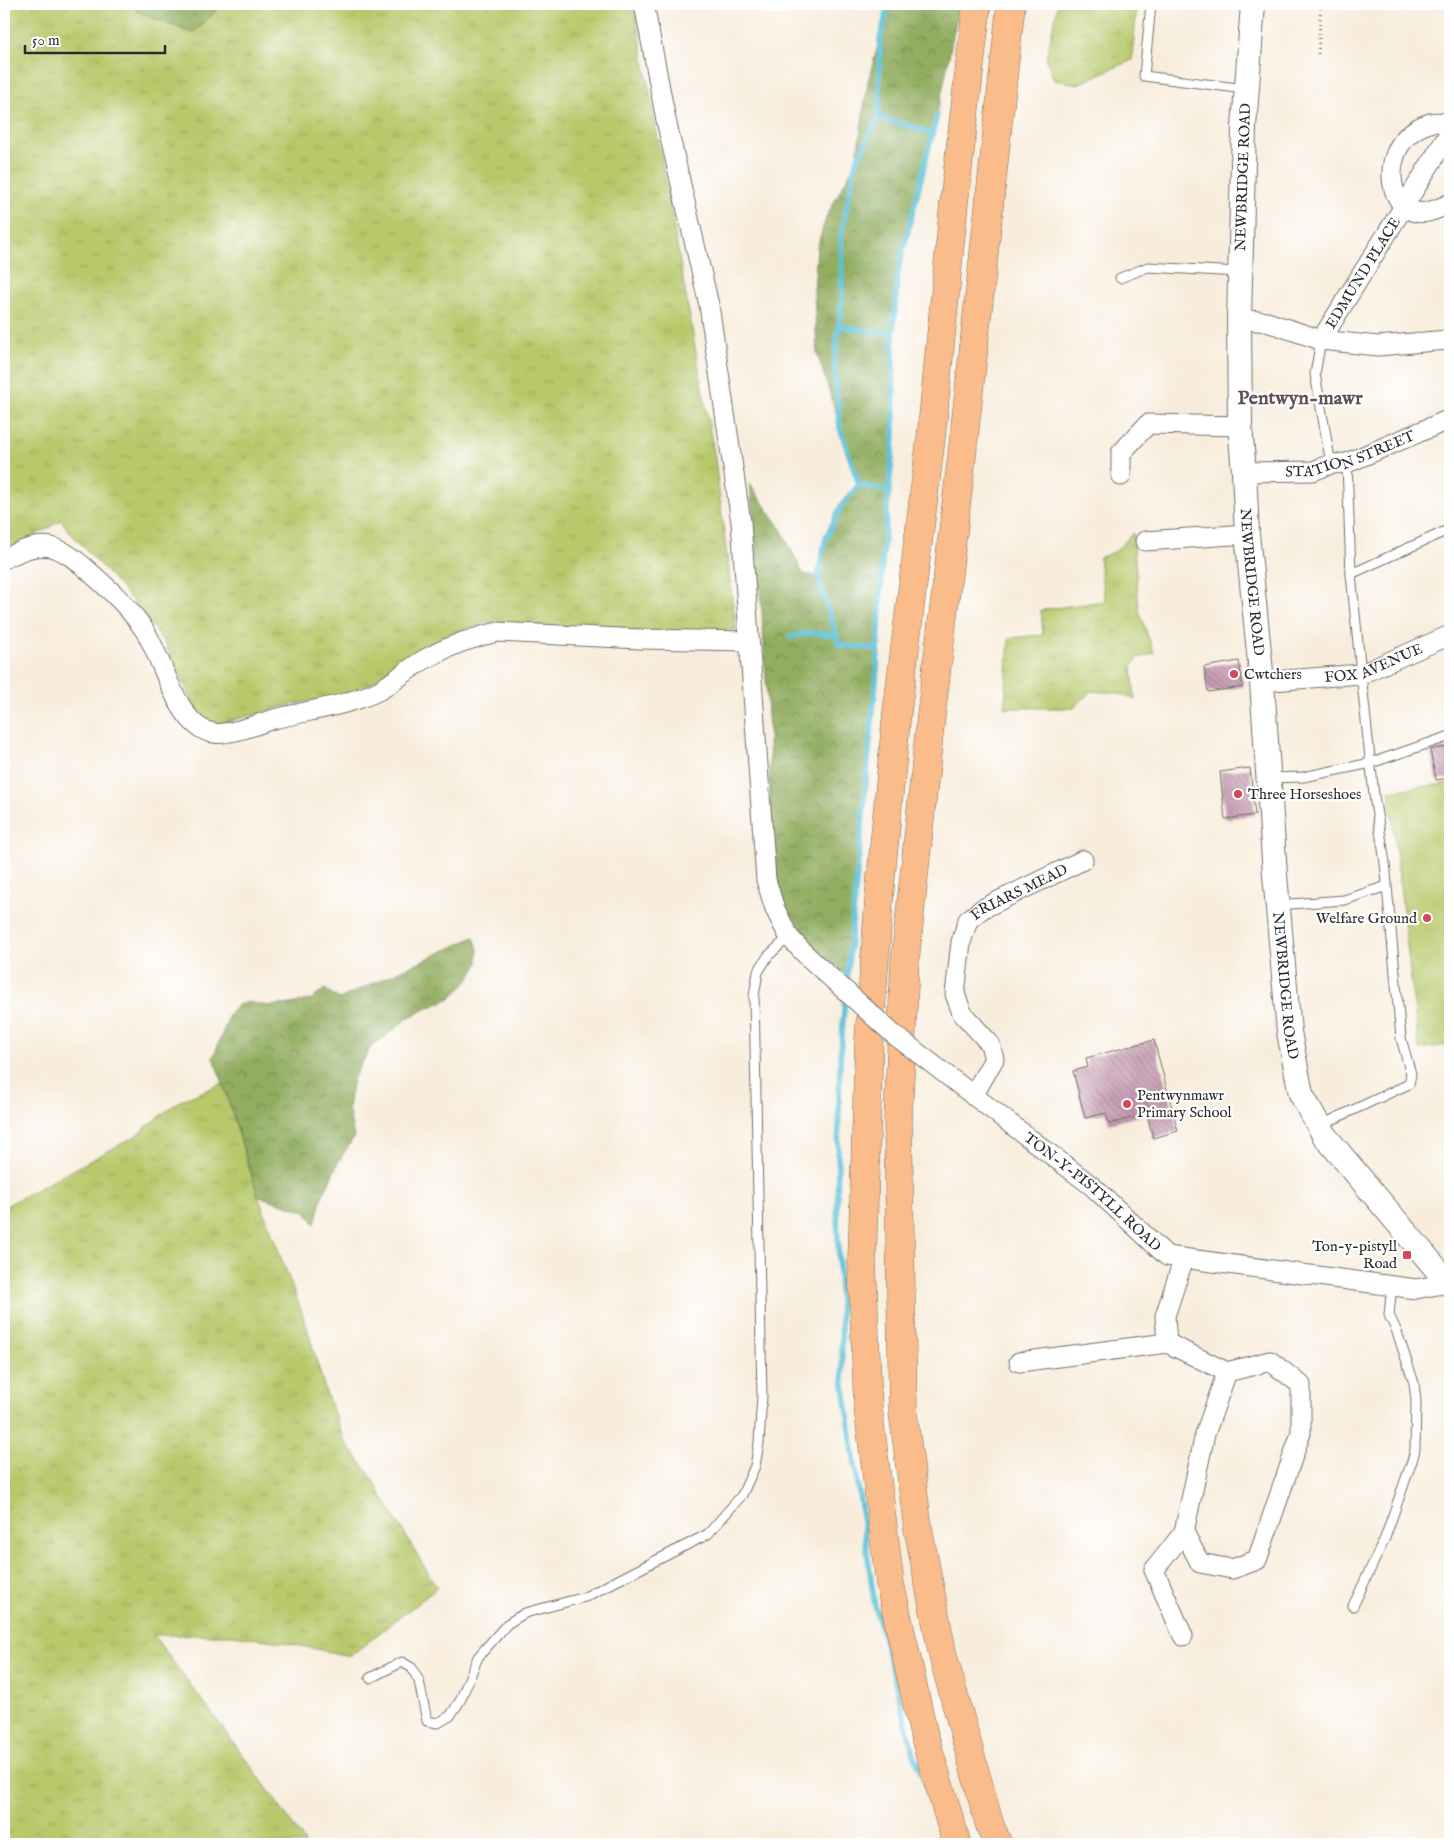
<svg xmlns="http://www.w3.org/2000/svg" width="1454" height="1848" viewBox="0 0 1454 1848" font-family="'IM FELL English',serif">
<defs>
<pattern id="grass-tufts" width="24" height="20" patternUnits="userSpaceOnUse" patternTransform="scale(1.25)"><rect width="24" height="20" fill="#b8c96c"/><path d="M3 7l-1-3M5 7V3M7 7l1-3M15 17l-1-3M17 17v-4M19 17l1-3" fill="none" stroke="#9ead5e"/></pattern>
<pattern id="forest-crowns" width="20" height="18" patternUnits="userSpaceOnUse" patternTransform="scale(1.25)"><rect width="20" height="18" fill="#92ad60"/><path d="M2 6a3 3 0 1 1 6 0M12 15a3 3 0 1 1 6 0" fill="none" stroke="#778d4f"/></pattern>
<pattern id="building-back-hatch" width="6" height="6" patternUnits="userSpaceOnUse" patternTransform="scale(1.25)"><rect width="6" height="6" fill="#c69ab1"/><path d="M-1 5l2 2M0 0l6 6M5-1l2 2" fill="none" stroke="#a17e90"/></pattern>
</defs>
<rect width="100%" height="100%" fill="#fff"/>
<filter id="ink" filterUnits="userSpaceOnUse"><feTurbulence type="fractalNoise" baseFrequency=".02" numOctaves="2"/><feDisplacementMap in="SourceGraphic" scale="10" xChannelSelector="R" yChannelSelector="G"/><feConvolveMatrix kernelMatrix="1 2 1 2 8 2 1 2 1" color-interpolation-filters="sRGB"/></filter>
<filter id="wash" filterUnits="userSpaceOnUse"><feTurbulence type="fractalNoise" baseFrequency=".0096" numOctaves="4" result="noise"/><feDisplacementMap in="SourceGraphic" scale="20" xChannelSelector="R" yChannelSelector="G"/><feGaussianBlur stdDeviation="1.12" result="paint"/><feColorMatrix in="noise" values="0 0 0 0 0 0 0 0 0 0 0 0 0 0 0 0 0 1.4 0 .05"/><feComposite in="paint" operator="in"/></filter>
<g filter="url(#wash)">
<rect width="100%" height="100%" fill="#f8eddc"/>
<g fill="url(#grass-tufts)" stroke="#727a4c">
<polygon points="4,4 134,4 137,12 193,33 223,4 634,4 715,459 736,630 692,634 556,627 488,622 451,633 372,683 340,695 281,707 219,724 200,718 165,644 135,603 69,531 61,520 47,529 4,551"/>
<polygon points="1058,4 1137,4 1132,60 1078,84 1054,80 1046,59"/>
<polygon points="1133,533 1139,611 1154,653 1138,658 1132,666 1135,700 1118,693 1091,691 1074,708 1005,708 1009,638 1043,635 1041,610 1105,601 1099,558 1116,551"/>
<polygon points="223,1083 258,1196 305,1321 326,1393 345,1442 366,1469 437,1588 350,1656 281,1642 232,1635 153,1635 254,1770 306,1844 4,1844 4,1207 134,1137 178,1102"/>
</g>
<g fill="url(#forest-crowns)" stroke="#5e6c46">
<polygon points="135,4 223,4 193,33 137,12"/>
<polygon points="889,4 959,4 943,88 898,270 893,334 894,437 882,563 877,671 847,976 810,943 787,913 779,885 770,818 769,731 762,611 750,484 782,531 803,574 818,576 826,538 841,506 859,485 817,353 814,291 817,248 827,215 856,162 868,82"/>
<polygon points="474,937 478,949 478,963 469,980 450,998 411,1016 371,1047 353,1079 348,1107 354,1137 339,1161 322,1197 315,1224 305,1211 258,1196 223,1083 213,1058 230,1013 238,1005 247,1002 269,1006 291,1004 312,999 325,989 339,999"/>
</g>
<polygon fill="#b8c96c" stroke="#727a4c" points="1450,783 1450,1045 1419,1049 1389,791"/>
<g fill="none" stroke-linecap="round" stroke-linejoin="round">
<g stroke="#5bc1d8" stroke-width="5.5">
<polyline points="879,117 932,133"/>
<polyline points="838,326 893,334"/>
<polyline points="859,485 889,491"/>
<polyline points="790,637 811,633 836,635"/>
<polyline points="878,649 839,645 818,576 826,538 841,506 859,485 840,428 834,363 842,301 841,235 856,162 879,117 880,39 889,4"/>
<polyline points="846,985 877,671 882,563 894,437 893,334 898,270 937,115"/>
<polyline points="845,997 840,1061 837,1212 843,1379 874,1601 914,1754 925,1783"/>
</g>
</g>
<g id="blocks">
<g fill="url(#building-back-hatch)">
<polygon points="1239,661 1243,687 1208,692 1204,667"/>
<polygon points="1450,746 1450,778 1436,780 1430,750"/>
<polygon points="1250,768 1255,815 1225,819 1220,772"/>
<polygon points="1154,1040 1178,1131 1153,1138 1147,1114 1109,1124 1106,1113 1085,1118 1073,1071 1088,1067 1086,1058"/>
</g>
</g>
</g>
<g filter="url(#ink)">
<use href="#blocks" fill-opacity="0" stroke="#736f69" stroke-width="1"/>
<g fill="none" stroke-linecap="round" stroke-linejoin="round">
<defs>
<g id="service">
<polyline points="1151,4 1144,76 1245,89"/>
<polyline points="1120,278 1148,267 1239,272"/>
<polyline points="1321,340 1315,374 1331,464"/>
<polyline points="1347,463 1351,574 1450,529"/>
<polyline points="1269,778 1303,777 1371,763 1450,736"/>
<path d="M1278,905l66,-5 43,-14c-1,-31 -9,-60 -13,-91 -8,-74 -16,-147 -23,-221"/>
<polyline points="1321,1125 1409,1084 1411,1074 1401,1038 1387,886"/>
<polyline points="1353,1606 1385,1538 1412,1461 1415,1450 1416,1401 1414,1383 1397,1332 1389,1315 1392,1286"/>
<polyline points="370,1678 402,1662 412,1668 419,1681 427,1721 438,1723 450,1716 460,1701 478,1657 507,1624 525,1613 585,1597 708,1534 742,1495 755,1466 759,1443 762,1396 754,996 758,972 768,956 789,937"/>
</g>
<g id="minor">
<polyline points="644,4 666,120 709,305 741,522 766,880 775,909 789,937 808,957"/>
<path d="M1450,125c-12,-5 -21,-3 -32,3 -43,23 -30,102 19,81 5,-2 9,-3 13,-6"/>
<polyline points="1239,319 1267,322 1321,340 1378,346 1447,340 1450,338"/>
<path id="s1" d="M1321,340l129,-208"/>
<path id="s2" d="M1244,472l69,-1 18,-7 16,-1 103,-44"/>
<polyline points="1121,476 1121,453 1148,424 1240,426"/>
<polyline points="1145,541 1247,534"/>
<path d="M4,559c41,-21 53,-16 87,14 21,19 38,34 54,58 17,27 31,86 59,99 5,3 14,4 19,3 17,-1 34,-9 51,-14 32,-8 77,-14 106,-29 16,-9 30,-23 47,-32 22,-12 46,-21 71,-26l142,7 109,2"/>
<path id="s3" d="M1262,682l99,-8 89,-39"/>
<path id="s4" d="M957,1083l135,103 75,70 249,33 32,-6"/>
<path id="s5" d="M973,1096l21,-37 -4,-15 -28,-31 -7,-19 6,-52 7,-22 14,-11 101,-49"/>
<polyline points="1184,1258 1165,1316 1167,1343 1227,1372"/>
<polygon points="1270,1361 1301,1385 1301,1433 1257,1560 1232,1569 1200,1563 1184,1532 1205,1434 1227,1372"/>
<polyline points="1019,1362 1167,1343"/>
<polyline points="1183,1636 1154,1570 1184,1532"/>
</g>
<g id="tertiary">
<path id="s6" d="M1253,4l-9,123 -5,192 1,107 4,46 3,62 15,148 13,193 14,157 12,62 23,41 126,150"/>
</g>
<g id="primary">
<polyline points="957,1844 924,1735 890,1584 868,1407 862,1261 869,1039 880,887 897,712 931,438 954,203 977,4"/>
<polyline points="998,1844 990,1826 943,1656 918,1528 903,1412 898,1120 905,961 931,716 962,456 1011,4"/>
</g>
</defs>
<use href="#service" stroke="#736f69" stroke-width="11"/>
<use href="#minor" stroke="#736f69" stroke-width="21"/>
<use href="#tertiary" stroke="#736f69" stroke-width="26"/>
<use href="#primary" stroke="#736f69" stroke-width="29"/>
<polyline stroke="#736f69" stroke-width="3" stroke-dasharray="1 4" stroke-linecap="butt" points="1318,54 1321,4"/>
<use href="#service" stroke="#fff" stroke-width="9"/>
<use href="#minor" stroke="#fff" stroke-width="19"/>
<use href="#tertiary" stroke="#fff" stroke-width="24"/>
<use href="#primary" stroke="#fabc8b" stroke-width="28"/>
<defs>
<polyline id="minor-bridge" points="808,957 892,1033 957,1083"/>
</defs>
<use href="#minor-bridge" stroke="#736f69" stroke-width="21" stroke-linecap="butt"/>
<use href="#minor-bridge" stroke="#fff" stroke-width="19"/>
</g>
</g>
<g fill="#d1495b" stroke="#fff" stroke-width="2">
<circle cx="1234" cy="674" r="5"/>
<circle cx="1238" cy="794" r="5"/>
<circle cx="1427" cy="918" r="5"/>
<circle cx="1127" cy="1104" r="5"/>
<rect x="1402" y="1250" width="10" height="10" rx="2.5"/>
</g>
<g text-anchor="middle" dominant-baseline="central" stroke-width="4.5" stroke-linejoin="round" paint-order="stroke">
<g font-size="15" fill="#2b2b2b" stroke="#fff">
<text transform="translate(1243 177) rotate(-88)">NEWBRIDGE ROAD</text>
<text stroke="none"><textPath href="#s1" startOffset="79">EDMUND PLACE</textPath></text>
<text stroke="none"><textPath href="#s2" startOffset="109">STATION STREET</textPath></text>
<text stroke="none"><textPath href="#s6" startOffset="579">NEWBRIDGE ROAD</textPath></text>
<text stroke="none"><textPath href="#s3" startOffset="114">FOX AVENUE</textPath></text>
<text stroke="none"><textPath href="#s5" startOffset="254">FRIARS MEAD</textPath></text>
<text stroke="none"><textPath href="#s6" startOffset="984">NEWBRIDGE ROAD</textPath></text>
<text stroke="none"><textPath href="#s4" startOffset="174">TON-Y-PISTYLL ROAD</textPath></text>
</g>
<g font-size="15" fill="#2b2b2b" stroke="#fff" text-anchor="start">
<text x="1244" y="674">Cwtchers</text>
<text x="1248" y="794">Three Horseshoes</text>
<text x="1417" y="918" text-anchor="end">Welfare Ground</text>
<text x="1137" y="1095">Pentwynmawr<tspan x="1137" dy="17">Primary School</tspan></text>
<text x="1397" y="1246" text-anchor="end">Ton-y-pistyll<tspan x="1397" dy="17">Road</tspan></text>
</g>
<g font-size="20" font-weight="bold" fill="#61525a" stroke="#fff">
<text x="1300" y="398">Pentwyn-mawr</text>
</g>
</g>
<rect width="1454" height="1848" fill="none" stroke="#fff" stroke-width="20"/>
<path d="M25 45v8h140v-8" fill="none" stroke="#2b2b2b" stroke-width="2.5"/>
<text x="32" y="45" font-size="15" fill="#2b2b2b" stroke="#ffffff" stroke-width="4" paint-order="stroke">50 m</text>
</svg>
